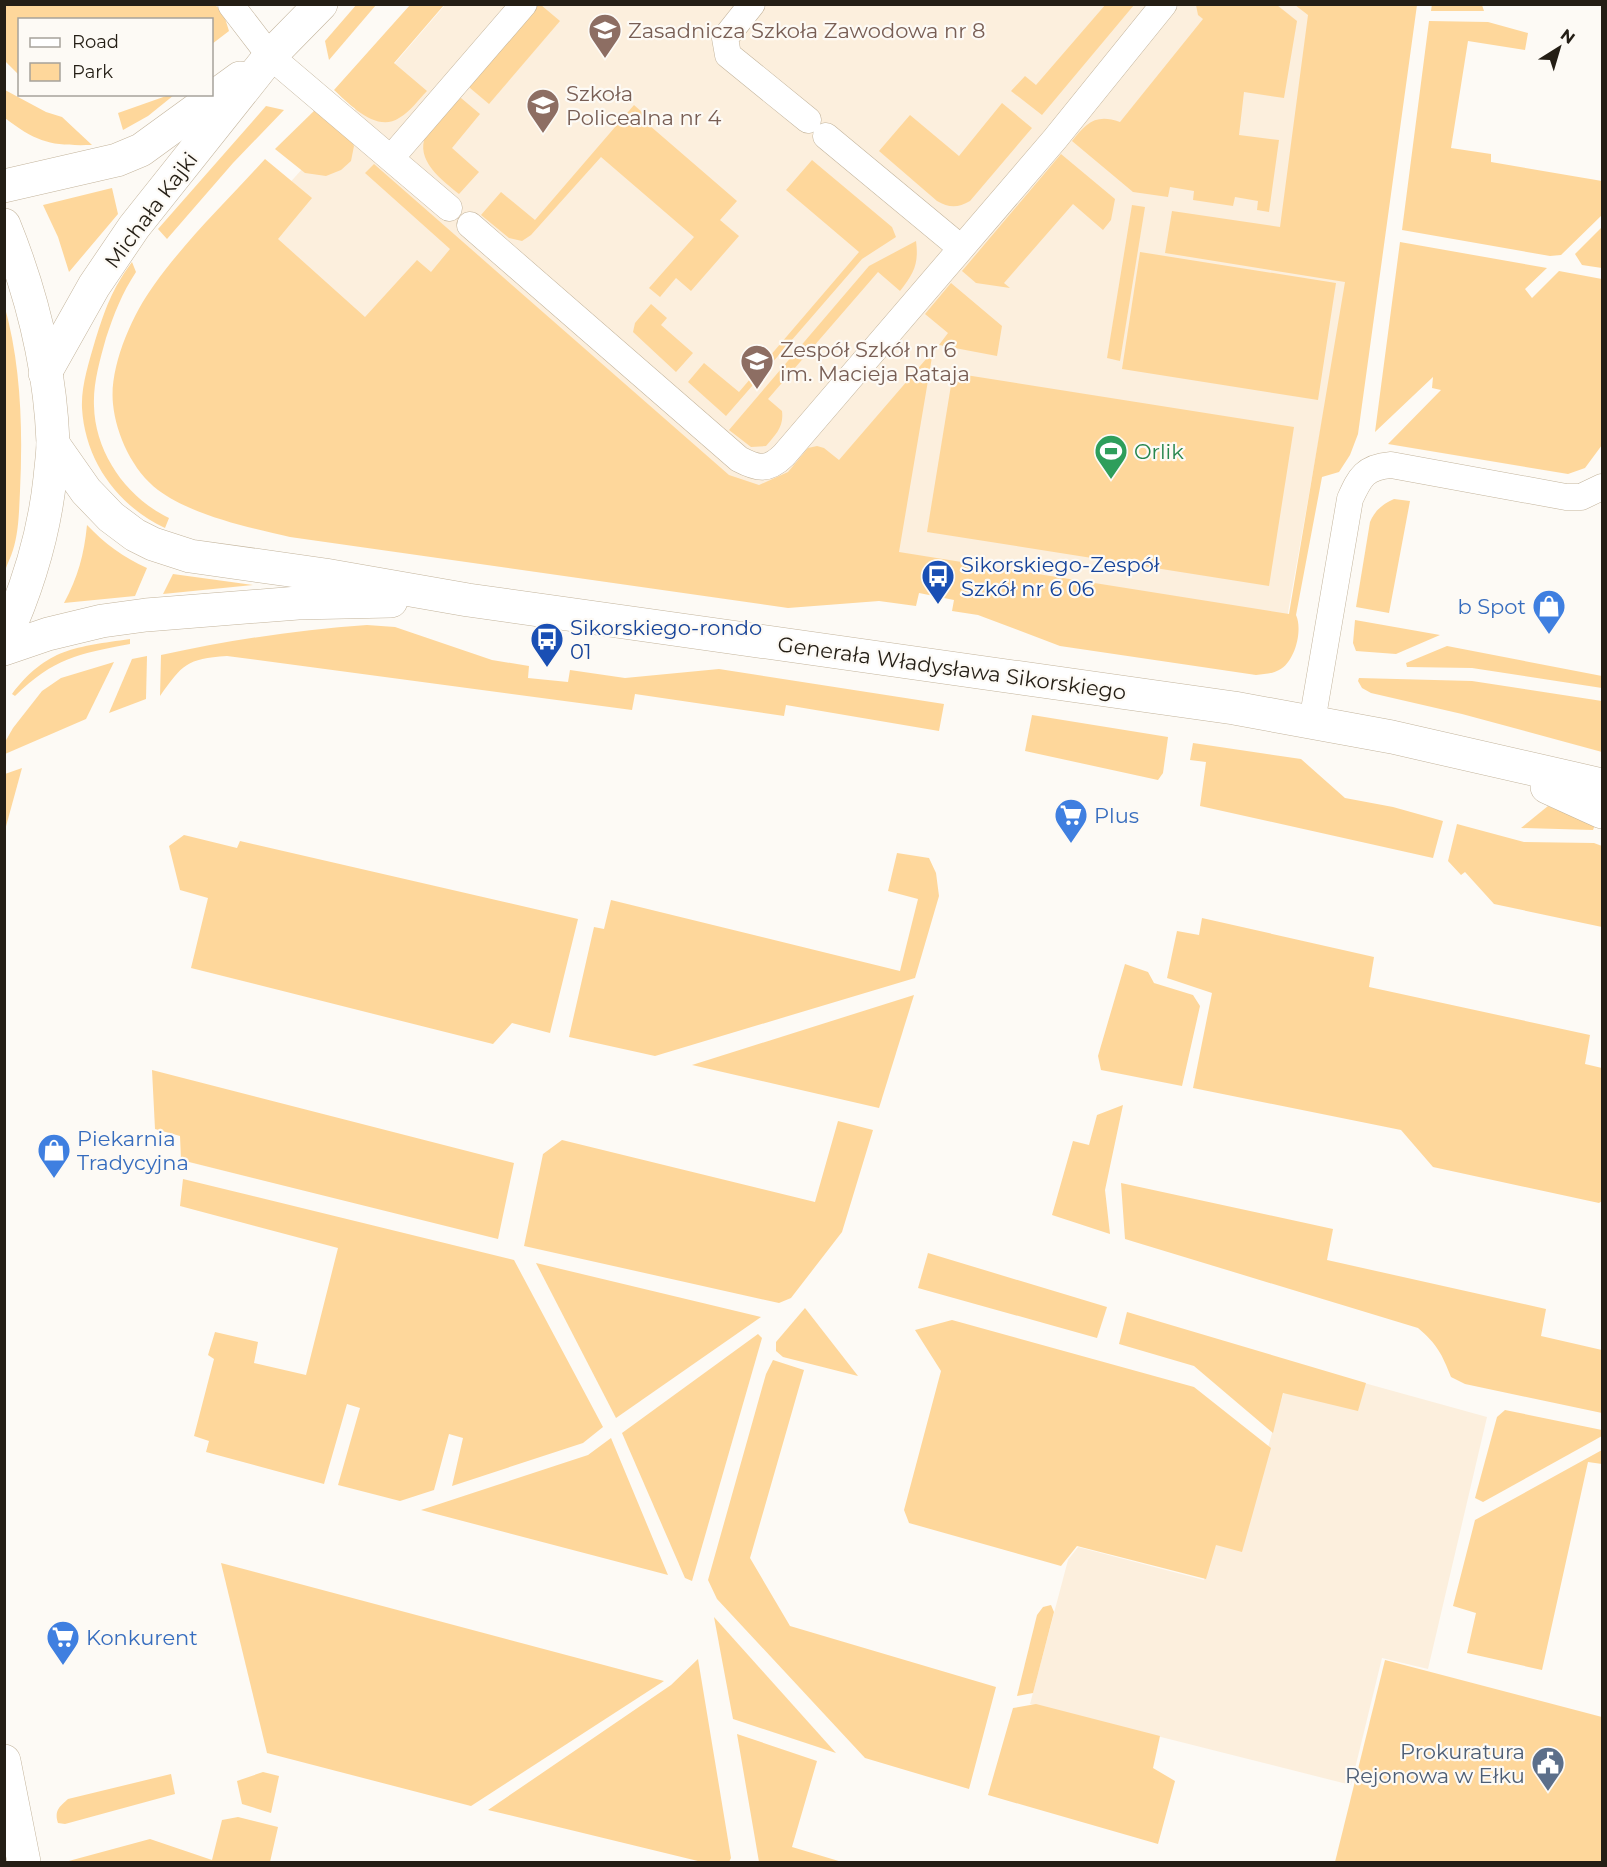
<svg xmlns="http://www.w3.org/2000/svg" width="1607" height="1867" viewBox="0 0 1607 1867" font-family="Montserrat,sans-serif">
<rect width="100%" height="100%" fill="#fdfaf5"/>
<g fill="#fcefdd">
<polygon points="445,5 1396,5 1284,635 202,467 173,313 346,120"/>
<polygon points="1292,1363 1487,1417 1428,1669 1382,1658 1351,1785 1030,1704 1068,1560 1078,1547 1204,1580 1214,1542 1239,1549"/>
</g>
<g fill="#fed79b">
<polygon points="357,4 376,5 329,60 325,41"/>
<polygon points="1106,4 1134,5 1042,115 1011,91 1025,76 1036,85"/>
<polygon points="1432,4 1482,5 1484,11 1431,11"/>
<polygon points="4,5 215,5 223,12 229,31 212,44 212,20 20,20 19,75 5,61"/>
<path d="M410,5h34l-50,58 33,28c-9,9 -17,21 -28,27 -22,15 -49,-13 -65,-28z"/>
<polygon points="538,5 541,5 560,21 489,104 470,88 470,82"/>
<path d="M1196,5h81l20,16 -13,77 -40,-6 -5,43 40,5 -10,72 -12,-2 1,-9 -23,-4 -2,9 -40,-6 1,-9 -24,-4 -2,10 -35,-5 -61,-51c14,-18 24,-28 48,-19l83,-103 -5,-4z"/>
<path d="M1295,5h122l-59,429 -8,21 -11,17 -17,5 -26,138c7,15 -1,47 -17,55 -7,4 -15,4 -23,5l-196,-29 -82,-31 -26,-4 2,-11 -35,-7 -3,13 -37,-5 -91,7 -498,-71c-40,-9 -99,-22 -132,-47 -25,-19 -42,-55 -45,-86 -4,-37 19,-89 41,-119 32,-45 74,-85 111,-126l47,39 -34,41 87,78 52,-57 14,12 19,-23 -85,-76 9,-9 355,311 30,10 29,-13 20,-24 9,-2 7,2 15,12 94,-109 -34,201 390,62 56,-332 -180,-29 7,-42 108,16 28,-212z"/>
<polygon points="1429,21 1488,22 1528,33 1525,50 1468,41 1451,148 1491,154 1491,162 1602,181 1602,215 1561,255 1550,256 1402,230"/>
<path d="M5,90l41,22 16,5 30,28c-40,1 -55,-2 -87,-27z"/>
<polygon points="169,95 174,95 148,116 123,130 118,113"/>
<path d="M461,98l19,16 -28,34 27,24 -20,22c-16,-13 -45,-34 -33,-59 6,-12 18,-24 26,-35z"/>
<path d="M1002,103l30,25 -62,73c-12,7 -21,7 -33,0l-58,-50 31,-36 49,41z"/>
<polygon points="634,105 652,121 649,125 737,201 720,220 739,236 691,291 676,278 660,297 649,288 694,237 601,157 531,235 522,241 509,238 481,215 501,192 535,220"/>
<polygon points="266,106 284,110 233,163 167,239 158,229"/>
<polygon points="316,109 350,139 354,146 351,161 341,170 326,176 305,173 275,149"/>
<polygon points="1061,154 1115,199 1111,220 1103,230 1073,204 1004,283 1010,288 976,283 962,271"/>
<polygon points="812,160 892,227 896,237 862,259 726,416 688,382 704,363 739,392 859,252 786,190"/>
<polygon points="112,188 118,214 69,272 58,237 43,205"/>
<polygon points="1132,205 1145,207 1120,361 1107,358"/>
<polygon points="1602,227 1602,268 1582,265 1575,254"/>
<path d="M916,241c3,23 -2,32 -16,50l-22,-19 -110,127 14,12c2,16 -6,23 -16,35l-15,1 -22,-17 140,-164z"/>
<polygon points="1400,242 1547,268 1525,289 1532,298 1559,271 1602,279 1602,445 1585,468 1568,474 1388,444 1441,390 1432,388 1433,377 1375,432"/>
<polygon points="1140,252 1336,283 1318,400 1122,369"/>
<path d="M132,262l4,10c-14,21 -22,42 -30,66 -6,22 -13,45 -12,68 1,47 33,92 75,112l-4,10c-47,-22 -80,-67 -83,-120 -1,-22 7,-46 13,-67 10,-32 17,-52 37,-79z"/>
<polygon points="951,283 1002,326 997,356 939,345 948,333 925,314"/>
<path d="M4,304c17,60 19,124 16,187 -1,19 -1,40 -7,59 -2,7 -6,14 -8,21z"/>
<polygon points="651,304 667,318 661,325 693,353 676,372 633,332 635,323"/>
<polygon points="953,373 1294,427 1269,586 927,532"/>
<path d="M1394,499l16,2 -21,112 -33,-6 14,-85c5,-12 13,-18 24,-23z"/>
<path d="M87,525c17,18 37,33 60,43l-12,28 -71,7c14,-26 20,-48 23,-78z"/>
<polygon points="173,574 253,585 163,594"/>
<polygon points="1355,620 1440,635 1396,654 1356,651 1353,643"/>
<path d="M367,625l28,2 97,33 37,6 -1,12 40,4 2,-12 55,8 94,-9 225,35 -5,27 -153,-26 -2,11 -149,-22 -3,16 -405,-54c-41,3 -44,8 -67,40l1,-41c69,-15 135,-25 206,-30z"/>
<path d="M130,639v5c-52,10 -76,14 -115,52l-3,-2c35,-46 64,-47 118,-55z"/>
<polygon points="1447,646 1602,676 1602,688 1472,668 1407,667 1406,663"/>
<polygon points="147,656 146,699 109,713 132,659"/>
<polygon points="114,662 86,719 5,754 5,742 13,728 42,691 61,678"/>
<polygon points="1359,678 1472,681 1602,701 1602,752 1462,714 1371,693 1362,688 1358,681"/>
<polygon points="1032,715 1168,737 1163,773 1158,780 1025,751"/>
<polygon points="1193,743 1301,759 1345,798 1393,807 1443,821 1433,858 1200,806 1206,762 1190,760"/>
<polygon points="22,768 5,830 5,774"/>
<polygon points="1548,806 1595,825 1593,830 1521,828"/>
<polygon points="1457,824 1524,842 1594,843 1602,846 1602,927 1494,904 1465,872 1461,875 1448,861"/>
<polygon points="184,835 237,848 240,841 578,919 550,1033 512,1023 493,1044 191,968 208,898 180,890 169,846"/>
<polygon points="897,853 929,858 936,873 939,896 915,978 655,1056 569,1037 594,927 604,929 611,900 900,971 918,899 888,891"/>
<polygon points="1202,918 1374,957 1369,987 1590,1035 1585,1064 1602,1068 1602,1201 1599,1203 1433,1167 1401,1130 1193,1088 1212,993 1167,978 1177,931 1199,935"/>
<polygon points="1125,964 1148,972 1154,983 1193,995 1200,1006 1182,1086 1101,1070 1098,1056"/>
<polygon points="914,995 879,1108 692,1065"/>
<polygon points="152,1070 514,1163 498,1239 181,1160 180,1136 155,1129"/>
<polygon points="1123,1105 1105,1190 1110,1234 1052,1215 1073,1141 1089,1145 1097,1115"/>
<polygon points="838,1121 873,1130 842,1232 791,1298 779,1303 524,1246 543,1154 562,1140 815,1202"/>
<polygon points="183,1179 514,1260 603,1427 583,1443 452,1486 463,1438 449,1434 434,1490 400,1501 338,1485 360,1408 347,1404 324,1484 206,1452 209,1441 194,1436 214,1359 208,1355 215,1332 258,1342 254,1363 306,1375 338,1248 180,1206"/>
<path d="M1121,1183l212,46 -6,31 219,49 -5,27 61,14v63l-137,-29 -14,-7c-9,-23 -14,-33 -33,-49l-293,-89z"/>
<polygon points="928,1253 1107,1307 1097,1338 918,1288"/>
<polygon points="536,1263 761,1317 616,1418"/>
<polygon points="805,1308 858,1376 783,1357 776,1351 776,1342"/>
<polygon points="1127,1312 1366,1383 1358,1411 1283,1393 1273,1433 1194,1366 1119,1344"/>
<polygon points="952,1320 1194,1387 1271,1448 1242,1552 1216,1545 1206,1579 1077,1546 1061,1566 909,1523 904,1510 941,1371 915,1330"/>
<polygon points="758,1334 762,1338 692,1581 685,1578 622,1433"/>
<polygon points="773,1360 804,1370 750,1558 790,1626 996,1687 969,1789 865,1758 717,1599 708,1580 766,1374"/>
<polygon points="1505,1410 1602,1430 1602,1436 1483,1502 1475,1498 1497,1417"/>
<polygon points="611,1438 668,1575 421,1510 588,1455"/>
<polygon points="1602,1450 1602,1464 1588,1462 1542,1670 1467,1653 1476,1613 1453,1606 1475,1520"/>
<polygon points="221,1563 664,1681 471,1806 267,1753"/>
<polygon points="1051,1605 1054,1612 1033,1693 1017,1696 1037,1615 1043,1607"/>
<polygon points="714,1617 836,1753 733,1719"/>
<polygon points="698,1659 731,1858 729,1862 702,1862 488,1810 671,1685"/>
<polygon points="1385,1660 1602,1717 1602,1862 1335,1862"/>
<polygon points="1036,1704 1160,1736 1153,1768 1175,1781 1158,1844 988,1795 1013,1708"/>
<polygon points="737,1734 817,1761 792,1847 842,1862 759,1862"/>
<polygon points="263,1772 279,1776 271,1813 242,1804 237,1781"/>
<path d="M171,1774l4,20 -110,30 -7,-1c-4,-12 1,-16 10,-24z"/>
<polygon points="238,1817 278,1827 270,1862 65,1862 150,1839 212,1860 222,1820"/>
</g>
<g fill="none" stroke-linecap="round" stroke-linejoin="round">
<defs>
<g id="lane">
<polyline points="752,4 725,38 728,55 808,120"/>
<polyline points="231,5 270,56 449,208"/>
<polyline points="826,136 961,248"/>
<polyline points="391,158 524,4"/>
<path d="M470,225l269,234c19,10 29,12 45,-4l271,-316 109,-135"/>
<path d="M1312,722l38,-223c10,-22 15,-32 41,-34l175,32h15l21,-10"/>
</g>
<g id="secondary">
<polyline points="4,186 117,160 141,150 240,78"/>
<path d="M4,225c28,69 46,143 49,217 0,12 -2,25 -3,36 -6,58 -22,109 -46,162"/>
<polyline points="45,373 94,286 134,227 270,56 321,4"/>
<polyline points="53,444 86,491 111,517 135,535 153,544 190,556 325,575 468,600 1234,708 1392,737 1602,785"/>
<polyline points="4,649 48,634 102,621 146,615 298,603 391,601"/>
<polyline points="1547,787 1602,812"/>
<polyline points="4,1761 24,1862"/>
</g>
</defs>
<use href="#lane" stroke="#c3b49c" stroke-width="27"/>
<use href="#secondary" stroke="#c3b49c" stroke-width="34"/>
<use href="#lane" stroke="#fff" stroke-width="26"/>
<use href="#secondary" stroke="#fff" stroke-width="33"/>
</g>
<defs>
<symbol id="school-pin" viewBox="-11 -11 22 30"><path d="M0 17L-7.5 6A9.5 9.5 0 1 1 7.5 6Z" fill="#8d6e63" stroke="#fdfaf5"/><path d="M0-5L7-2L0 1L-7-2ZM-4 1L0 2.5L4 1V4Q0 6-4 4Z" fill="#fff"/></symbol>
<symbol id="stadium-pin" viewBox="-11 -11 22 30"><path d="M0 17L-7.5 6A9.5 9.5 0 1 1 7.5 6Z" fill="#2e9e5b" stroke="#fdfaf5"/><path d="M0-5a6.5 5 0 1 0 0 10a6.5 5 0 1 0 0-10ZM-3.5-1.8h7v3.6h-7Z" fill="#fff"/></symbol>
<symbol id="bus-pin" viewBox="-11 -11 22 30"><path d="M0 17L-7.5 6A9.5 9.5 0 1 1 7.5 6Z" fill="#1a4fb4" stroke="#fdfaf5"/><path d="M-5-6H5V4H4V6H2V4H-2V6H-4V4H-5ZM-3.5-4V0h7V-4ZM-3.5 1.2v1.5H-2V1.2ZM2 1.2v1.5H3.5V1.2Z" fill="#fff"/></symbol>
<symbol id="shop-pin" viewBox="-11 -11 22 30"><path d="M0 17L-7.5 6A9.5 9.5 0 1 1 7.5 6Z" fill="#3f7fe0" stroke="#fdfaf5"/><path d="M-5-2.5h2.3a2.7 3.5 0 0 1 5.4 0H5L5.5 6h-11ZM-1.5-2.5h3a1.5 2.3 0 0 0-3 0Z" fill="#fff"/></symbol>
<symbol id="supermarket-pin" viewBox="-11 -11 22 30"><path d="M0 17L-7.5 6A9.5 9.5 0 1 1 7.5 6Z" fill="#3f7fe0" stroke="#fdfaf5"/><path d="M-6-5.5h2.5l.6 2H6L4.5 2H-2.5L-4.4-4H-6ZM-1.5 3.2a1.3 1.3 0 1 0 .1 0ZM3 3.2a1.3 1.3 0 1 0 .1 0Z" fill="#fff"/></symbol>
<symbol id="civic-pin" viewBox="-11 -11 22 30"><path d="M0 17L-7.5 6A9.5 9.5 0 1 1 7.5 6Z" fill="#5c6f8a" stroke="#fdfaf5"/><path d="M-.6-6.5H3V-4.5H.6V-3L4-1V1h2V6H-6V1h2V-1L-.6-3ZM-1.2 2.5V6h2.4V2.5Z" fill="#fff"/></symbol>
</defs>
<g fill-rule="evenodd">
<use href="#school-pin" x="586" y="11" width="38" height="52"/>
<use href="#school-pin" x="524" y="86" width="38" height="52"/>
<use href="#school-pin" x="738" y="342" width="38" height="52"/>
<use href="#stadium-pin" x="1092" y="432" width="38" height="52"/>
<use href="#bus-pin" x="919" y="557" width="38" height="52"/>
<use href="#shop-pin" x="1530" y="587" width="38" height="52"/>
<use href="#bus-pin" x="528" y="620" width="38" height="52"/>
<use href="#supermarket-pin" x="1052" y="796" width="38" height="52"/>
<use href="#shop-pin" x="35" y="1131" width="38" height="52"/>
<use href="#supermarket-pin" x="44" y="1618" width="38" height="52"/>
<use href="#civic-pin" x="1529" y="1744" width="38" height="52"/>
</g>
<g text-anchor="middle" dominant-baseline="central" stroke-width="4.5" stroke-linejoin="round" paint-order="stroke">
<g font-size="21" fill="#785e54" stroke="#fdfaf5" text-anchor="start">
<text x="628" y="30">Zasadnicza Szkoła Zawodowa nr 8</text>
<text x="566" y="93">Szkoła<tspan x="566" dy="24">Policealna nr 4</tspan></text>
<text x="780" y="349">Zespół Szkół nr 6<tspan x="780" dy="24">im. Macieja Rataja</tspan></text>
</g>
<g font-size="21" fill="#241e15" stroke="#fdfaf5">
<text transform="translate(151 210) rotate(-53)">Michała Kajki</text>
<text transform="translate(952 668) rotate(8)">Generała Władysława Sikorskiego</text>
</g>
<g font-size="21" fill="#27864d" stroke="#fdfaf5" text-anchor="start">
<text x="1134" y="451">Orlik</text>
</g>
<g font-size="21" fill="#164399" stroke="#fdfaf5" text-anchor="start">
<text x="961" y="564">Sikorskiego-Zespół<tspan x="961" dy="24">Szkół nr 6 06</tspan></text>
<text x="570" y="627">Sikorskiego-rondo<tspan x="570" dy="24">01</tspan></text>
</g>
<g font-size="21" fill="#366cbe" stroke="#fdfaf5" text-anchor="start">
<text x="1526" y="606" text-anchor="end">b Spot</text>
<text x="1094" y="815">Plus</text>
<text x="77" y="1138">Piekarnia<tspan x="77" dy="24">Tradycyjna</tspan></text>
<text x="86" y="1637">Konkurent</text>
</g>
<g font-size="21" fill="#4e5e75" stroke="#fdfaf5" text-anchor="end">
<text x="1525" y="1751">Prokuratura<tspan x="1525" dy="24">Rejonowa w Ełku</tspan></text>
</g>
</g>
<rect width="1607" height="1867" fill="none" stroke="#241e15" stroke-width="12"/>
<rect x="18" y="18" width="195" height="78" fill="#fdfaf5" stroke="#a6a29b" stroke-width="1.5"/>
<rect x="30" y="38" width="30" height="9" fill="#ffffff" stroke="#a6a29b" stroke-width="1.5"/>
<text x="72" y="48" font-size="18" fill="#241e15">Road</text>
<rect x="30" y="63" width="30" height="18" fill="#fed79b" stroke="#a6a29b" stroke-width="1.5"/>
<text x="72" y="78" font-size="18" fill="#241e15">Park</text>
<g transform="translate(1559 48) rotate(37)" stroke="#fdfaf5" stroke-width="4.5" paint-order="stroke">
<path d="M0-4.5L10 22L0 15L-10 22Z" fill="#241e15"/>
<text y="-9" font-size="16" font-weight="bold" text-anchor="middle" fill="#241e15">N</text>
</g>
</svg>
